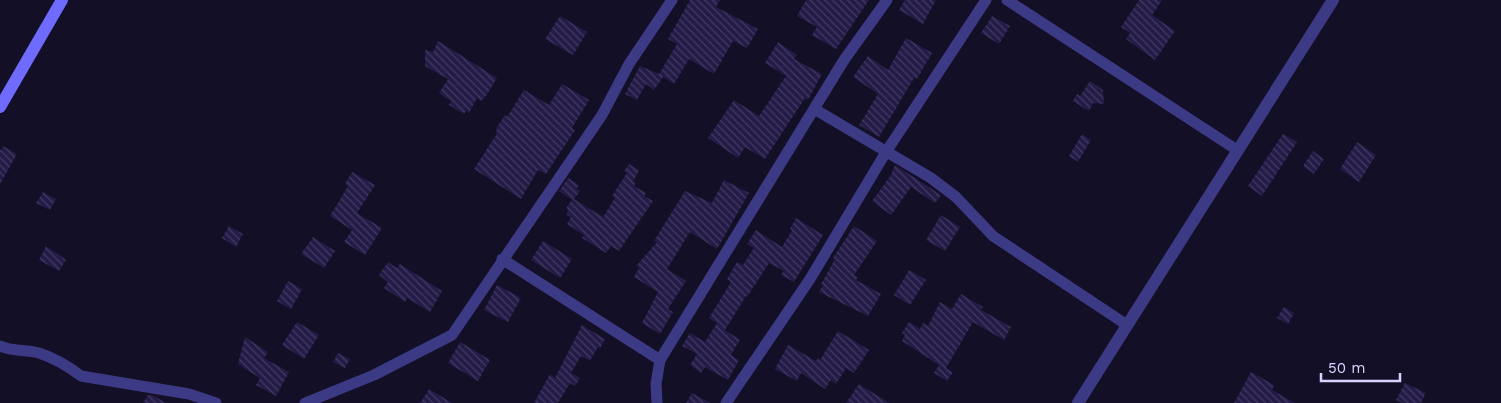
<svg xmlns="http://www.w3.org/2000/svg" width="1501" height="403" viewBox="0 0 1501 403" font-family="'Work Sans',sans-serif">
<defs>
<pattern id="building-back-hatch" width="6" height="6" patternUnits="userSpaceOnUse" patternTransform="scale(1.25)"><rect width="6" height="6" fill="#241b47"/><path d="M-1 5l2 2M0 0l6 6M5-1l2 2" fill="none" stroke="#433b63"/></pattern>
</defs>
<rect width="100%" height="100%" fill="#130f26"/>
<g fill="url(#building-back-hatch)">
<polygon points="690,0 720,0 716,7 758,29 747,48 733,41 714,74 689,59 674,84 663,77 654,90 646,84 637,100 625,94 640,66 659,74 677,44 668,39"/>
<polygon points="806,0 869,0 836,49 812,35 817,27 797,16"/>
<polygon points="905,0 936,0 923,24 899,10"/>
<polygon points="1139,0 1162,0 1152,15 1175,31 1155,60 1126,39 1130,33 1121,27"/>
<polygon points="560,16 587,32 573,55 545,39"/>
<polygon points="992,16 1010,26 999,44 981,33"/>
<polygon points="906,38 932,53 917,79 914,78 879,137 859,125 878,94 853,77 868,56 888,70"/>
<polygon points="438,41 497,78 486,96 481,101 477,98 469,113 466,111 464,114 449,105 451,101 439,93 448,79 425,66 425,50 433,52"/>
<polygon points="778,42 797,55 794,59 822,74 808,100 805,98 765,159 745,147 738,158 708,138 734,100 759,116 786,76 765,63"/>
<polygon points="1090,81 1103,90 1104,104 1093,103 1089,111 1073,101 1077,94 1080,96"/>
<polygon points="562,84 589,100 572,128 575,130 546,174 538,170 521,199 474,169 496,135 497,127 505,115 507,117 524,90 549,105"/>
<polygon points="1082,134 1091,140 1078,162 1069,156"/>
<polygon points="1283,134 1297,142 1262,196 1248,186"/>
<polygon points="1357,142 1376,155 1359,182 1340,169"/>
<polygon points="3,146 17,154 0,184 0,151"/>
<polygon points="1313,151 1324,159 1314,174 1303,166"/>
<polygon points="629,164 639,170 633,182 636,183 634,186 646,193 644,196 653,201 619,251 611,246 606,253 582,238 584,235 567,224 571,217 567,215 568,209 566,208 572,200 559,191 568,178 579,185 576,189 580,191 574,199 603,217 615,198 612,196 627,173 624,171"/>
<polygon points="895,165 941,195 935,203 911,187 891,215 872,201 891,175"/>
<polygon points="352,172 375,185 357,213 382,228 365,255 344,242 352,230 330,216 348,186 345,184"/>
<polygon points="724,180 749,193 717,249 690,232 667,269 686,281 668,309 673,312 660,334 642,323 658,292 634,277 639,268 636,266 657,242 654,241 685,191 712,203"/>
<polygon points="43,192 56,199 50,210 36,203"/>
<polygon points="941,215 960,227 945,251 926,240"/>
<polygon points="796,218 823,235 794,282 781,275 784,271 769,263 747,297 746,296 725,330 740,340 731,355 739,360 728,380 705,367 701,373 690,365 697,354 682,346 690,333 705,342 717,323 709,318 731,282 727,279 737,262 743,265 754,248 747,244 756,230 782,247 792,230 790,229"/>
<polygon points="229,226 243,234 236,247 222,238"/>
<polygon points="854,226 877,241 854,275 858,277 856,280 881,294 868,316 819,292 823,285 821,284 835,259 833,258"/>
<polygon points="313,237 335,251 324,268 301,254"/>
<polygon points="543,241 572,259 560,278 531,260"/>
<polygon points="46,246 66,260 59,271 39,260"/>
<polygon points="388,262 397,268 400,264 442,291 430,312 407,298 405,302 384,288 388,282 379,275"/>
<polygon points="909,270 926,280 910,305 894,295"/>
<polygon points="288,281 302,289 291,309 277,301"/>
<polygon points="497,285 521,298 508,322 484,310"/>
<polygon points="961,294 983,307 981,310 1011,327 1004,340 973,322 946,368 953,372 947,381 934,373 939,365 902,341 905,335 902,333 909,322 920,329 923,323 928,326 940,302 952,309"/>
<polygon points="1284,307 1294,313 1288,324 1277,318"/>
<polygon points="297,322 319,335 304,359 282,345"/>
<polygon points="582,325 605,339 600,348 598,347 590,361 581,356 571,373 580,378 575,386 570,383 558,403 534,403 550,374 555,378"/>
<polygon points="838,331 869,350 854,373 846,368 836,384 831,380 825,389 801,373 797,381 775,369 788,345 816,361 818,358 820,360"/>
<polygon points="245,337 268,352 264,358 289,372 276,396 256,385 260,378 238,364"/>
<polygon points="460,342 490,360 478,381 448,363"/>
<polygon points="338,353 350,359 345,368 333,362"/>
<polygon points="1251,372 1274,385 1272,390 1295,403 1234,403"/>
<polygon points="1405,383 1426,393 1421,403 1402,403 1396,400"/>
<polygon points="859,384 889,403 846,403"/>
<polygon points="429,389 452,403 420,403"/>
<polygon points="692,393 710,403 686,403"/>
<polygon points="148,395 152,395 166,403 143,403"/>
</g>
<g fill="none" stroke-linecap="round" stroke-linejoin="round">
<g stroke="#3d3a85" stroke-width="11">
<polyline points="1007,0 1237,150"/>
<polyline points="816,110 931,178 956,197 993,236 1127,325"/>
<polyline points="502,259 660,360"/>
<path d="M0,346c13,6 25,3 39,7 15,5 29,13 42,23l108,18 27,9"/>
<polyline points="305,403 374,375 452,335 602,115 629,64 672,0"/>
<polyline points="657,403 656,384 660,360 844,60 887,0"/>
<polyline points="726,403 810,279 886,152 986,0"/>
</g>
<polyline stroke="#3d3a85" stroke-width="12" points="1078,403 1333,0"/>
<polyline stroke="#6f6bff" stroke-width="12" points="0,107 62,0"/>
</g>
<path d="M1321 373v8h79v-8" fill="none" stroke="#d9d4ff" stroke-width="2.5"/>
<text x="1328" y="373" font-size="15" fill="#d9d4ff" stroke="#130f26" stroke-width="4" paint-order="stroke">50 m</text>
</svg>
